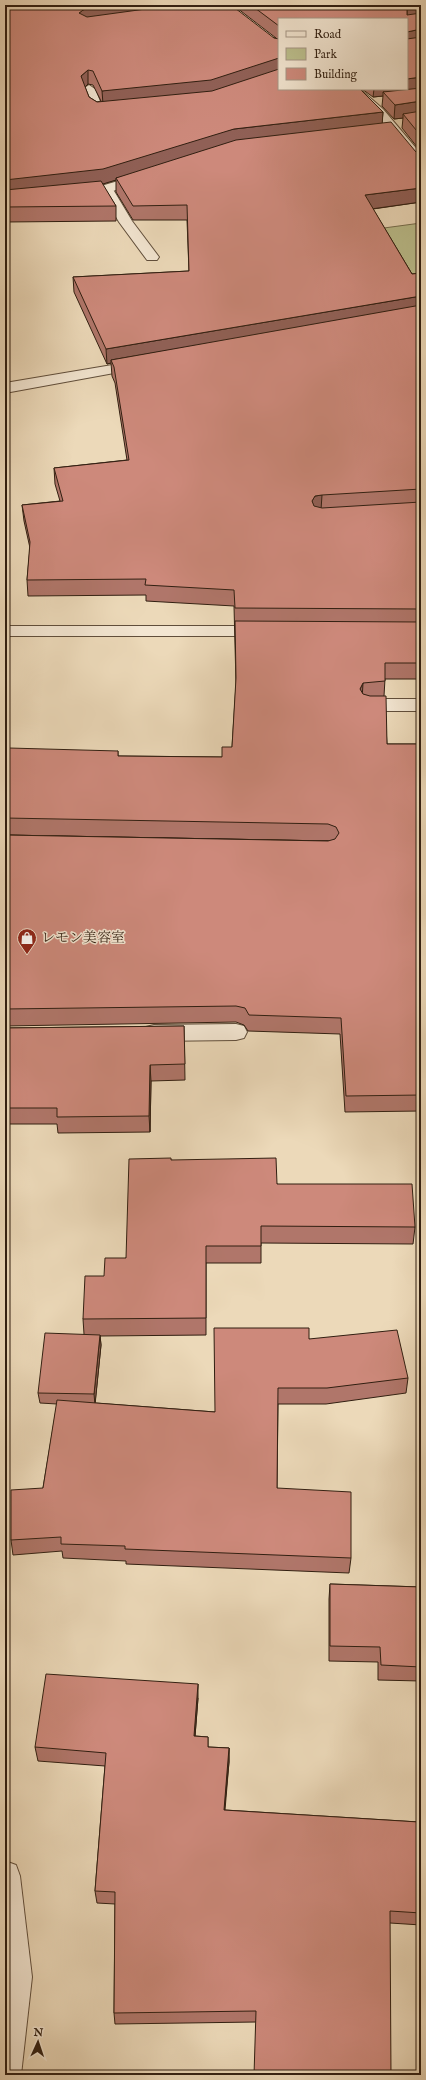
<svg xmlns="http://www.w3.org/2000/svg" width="426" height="2080" viewBox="0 0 426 2080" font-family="'IM FELL English','Noto Serif JP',serif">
<rect width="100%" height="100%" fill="#ecd9b9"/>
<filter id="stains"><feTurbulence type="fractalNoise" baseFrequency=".005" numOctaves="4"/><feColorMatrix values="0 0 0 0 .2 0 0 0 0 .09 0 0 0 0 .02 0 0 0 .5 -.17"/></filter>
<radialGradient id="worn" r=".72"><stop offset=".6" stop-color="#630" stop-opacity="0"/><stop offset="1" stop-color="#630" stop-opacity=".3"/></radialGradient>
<polygon fill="#bbbe8c" stroke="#766e4e" points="421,223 421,300 369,230"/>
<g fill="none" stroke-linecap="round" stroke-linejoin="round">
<defs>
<g id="service">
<polygon points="145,173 151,177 150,180 106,193 99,189 101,186"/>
<polygon points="5,626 264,626 270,627 273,631 270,635 264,636 5,636"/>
</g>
<g id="minor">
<polygon points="89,85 95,89 102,106 120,105 122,108 120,111 93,113 83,89"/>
<polygon points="346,89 360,89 383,109 421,154 421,166 416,165 374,114"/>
<polygon points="106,185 111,186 132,221 159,257 157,260 147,260 119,222 102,193 76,197 69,193 76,189"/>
<polygon points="142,360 147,361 149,364 147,367 5,393 5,383"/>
<polygon points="369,699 421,699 421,711 369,711 362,709 360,705 362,701"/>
<polygon points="236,1024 244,1026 247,1032 244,1038 236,1040 154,1041 146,1039 143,1033 146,1027 154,1025"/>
<polygon points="5,1861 16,1865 20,1876 32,1977 21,2075 5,2075"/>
</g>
</defs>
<use href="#service" stroke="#604e3b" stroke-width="2"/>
<use href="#minor" stroke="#604e3b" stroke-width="2"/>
<use href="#service" fill="#f3e6d2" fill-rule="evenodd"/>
<use href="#minor" fill="#f3e6d2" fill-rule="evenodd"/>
</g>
<g fill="#b0766a" stroke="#311f11" fill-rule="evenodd">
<path d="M5,5l271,33 -43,-33h188v147l-19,-24 1,-10 -9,1 -12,-13 1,-10 -10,1 -11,-8h45l-128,-70v70l104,23 -1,11 34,29 5,1v49l-48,7 39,65 9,-1v406h-36l-1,17 3,48h34v367l-76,1 -5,-78 -92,-3 -4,-6 -8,-3 -231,4v-191l324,6 -324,-6v-46l113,-38v5l104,1 10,-10 4,-63 -2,-78 -88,-5v-6l-118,1 -1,-16 3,-32 -6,-27 -2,-16 38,-4 -5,-17 -1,-16 73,-8 -12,-77 -3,-7 -1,-13 -4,1 -33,-72 -1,-15 116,-6 -2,-51h-54l-17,-28v-12l-14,4 14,22v15l-111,1zM88,84l5,1 8,16 -4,1 -8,-5 -4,-10z"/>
<polygon points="184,1026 185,1080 151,1081 150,1132 58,1133 57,1124 5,1124 5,1028"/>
<polygon points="171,1160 277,1184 415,1227 413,1244 261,1243 261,1263 206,1263 206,1335 100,1336 101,1345 95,1403 215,1412 309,1339 408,1378 406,1393 326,1404 278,1404 277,1488 351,1558 349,1573 126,1564 126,1561 63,1558 62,1551 13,1555 11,1540 43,1488 57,1404 40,1403 38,1393 84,1334 83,1319 104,1276 126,1258"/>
<polygon points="330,1584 421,1587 421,1681 378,1680 378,1662 329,1661 329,1599"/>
<polygon points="198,1698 195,1736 208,1737 208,1747 229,1748 229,1762 225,1810 418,1822 419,1819 421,1819 421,1925 390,1923 256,2022 115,2024 114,2013 115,1904 97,1903 95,1891 105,1766 38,1761 35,1747"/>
</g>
<g fill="#906056" stroke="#311f11">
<polygon points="109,5 199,5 87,22 79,13 86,8"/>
<polygon points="421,5 421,18 407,20 407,7"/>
<polygon points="421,29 421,42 407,45 407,32"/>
<polygon points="279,58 279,72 211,94 103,104 102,91"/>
<polygon points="88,70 88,84 82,90 81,76"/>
<polygon points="421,77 421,91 383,92 383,96 373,97 374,89 407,89 407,79"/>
<polygon points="421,101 421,115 403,114 403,118 394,119 395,105"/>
<polygon points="383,112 382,126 116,178 116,180 103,184 5,195 5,180 234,129"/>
<polygon points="421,188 421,202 364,210 365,195"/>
<polygon points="421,296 421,308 111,360 111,363 107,364 106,349"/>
<polygon points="322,495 321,510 315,512 312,501 315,496"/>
<polygon points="363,683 362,700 360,689"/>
<polygon points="150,1065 151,1081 150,1132 149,1116"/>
<polygon points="100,1335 101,1345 95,1405 94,1394"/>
<polygon points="198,1684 198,1698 194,1749 194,1736"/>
<polygon points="229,1748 229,1762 223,1823 224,1810"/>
</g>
<g fill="#cd897b" stroke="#311f11">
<polygon points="5,5 109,5 86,8 79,13 87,17 175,5 231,5 274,38 279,39 279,58 211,80 102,91 93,71 88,70 81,76 89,97 97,102 212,91 279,69 279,89 360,89 383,112 234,129 103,169 5,180"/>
<polygon points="251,5 420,5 407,7 407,15 421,13 421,29 407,32 407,19 279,19 279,26"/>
<polygon points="421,37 421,77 407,79 407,39"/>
<polygon points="421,88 421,101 395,105 383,92"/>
<polygon points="421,111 421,136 403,114"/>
<polygon points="391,122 416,152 421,153 421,188 365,195 412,274 421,273 421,296 106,349 73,277 189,271 187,205 133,206 116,178 236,140"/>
<polygon points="101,181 116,206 5,207 5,190"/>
<polygon points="421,305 421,489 322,495 315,496 312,501 314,506 322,508 421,502 421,609 235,608 234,590 145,585 146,579 27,580 30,542 22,505 63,501 54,468 129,460 114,367 111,360"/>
<polygon points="235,621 421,622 421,663 385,663 385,681 363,683 360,689 363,694 370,696 386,696 387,744 421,744 421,1095 346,1096 341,1018 249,1015 245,1008 236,1006 5,1009 5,835 328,841 335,839 339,833 336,827 328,824 5,818 5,789 9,748 118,751 118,756 222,757 222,747 232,747 236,678"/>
<polygon points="184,1026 185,1064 150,1065 149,1116 57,1117 57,1108 5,1108 5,1028"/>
<polygon points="171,1158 171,1160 276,1158 277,1184 412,1184 415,1227 261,1226 261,1246 206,1246 206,1318 83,1319 85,1276 104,1276 105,1258 126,1258 129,1159"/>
<polygon points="214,1328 309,1328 309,1339 397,1330 408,1378 327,1388 278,1388 277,1488 351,1492 351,1558 125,1549 125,1546 61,1544 61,1537 11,1540 11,1490 43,1488 57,1400 215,1412"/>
<polygon points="45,1333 100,1335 94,1394 38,1393"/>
<polygon points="330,1584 421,1587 421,1667 381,1665 380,1647 330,1646"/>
<polygon points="46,1674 198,1684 194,1736 208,1737 208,1747 229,1748 224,1810 419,1822 419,1819 421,1819 421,1913 390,1911 391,2075 254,2075 256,2011 114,2013 115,1892 95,1891 106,1753 35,1747"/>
</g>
<defs>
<symbol id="shop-pin" viewBox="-11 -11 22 30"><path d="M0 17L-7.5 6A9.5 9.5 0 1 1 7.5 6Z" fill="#8f2418" stroke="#f3e6d2"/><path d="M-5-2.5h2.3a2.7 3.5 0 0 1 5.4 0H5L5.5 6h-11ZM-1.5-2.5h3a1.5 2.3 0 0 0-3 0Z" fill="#fff"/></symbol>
</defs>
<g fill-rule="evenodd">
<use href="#shop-pin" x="16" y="927" width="22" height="30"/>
</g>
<g text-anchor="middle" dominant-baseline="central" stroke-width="3" stroke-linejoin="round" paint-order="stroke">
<g font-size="14" fill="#311f11" stroke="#f3e6d2" text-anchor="start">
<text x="41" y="938">レモン美容室</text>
</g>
</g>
<rect width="426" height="2080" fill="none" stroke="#ecd9b9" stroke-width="20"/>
<rect x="6" y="6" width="414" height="2068" fill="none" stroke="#311f11" stroke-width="2"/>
<rect x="10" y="10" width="406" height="2060" fill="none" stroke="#311f11"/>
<rect x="278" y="18" width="130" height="72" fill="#f3e6d2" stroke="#a59685"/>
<rect x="286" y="31" width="20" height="6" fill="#f3e6d2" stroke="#a59685"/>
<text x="314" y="38" font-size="12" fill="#311f11">Road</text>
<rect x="286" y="48" width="20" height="12" fill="#bbbe8c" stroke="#a59685"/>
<text x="314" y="58" font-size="12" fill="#311f11">Park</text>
<rect x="286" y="68" width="20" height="12" fill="#cd897b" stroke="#a59685"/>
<text x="314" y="78" font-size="12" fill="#311f11">Building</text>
<g transform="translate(38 2042) rotate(3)" stroke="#f3e6d2" stroke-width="3" paint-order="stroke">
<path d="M0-3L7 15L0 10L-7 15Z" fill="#311f11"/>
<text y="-6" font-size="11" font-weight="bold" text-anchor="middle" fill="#311f11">N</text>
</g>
<rect width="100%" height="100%" filter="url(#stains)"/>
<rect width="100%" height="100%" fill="url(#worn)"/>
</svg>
